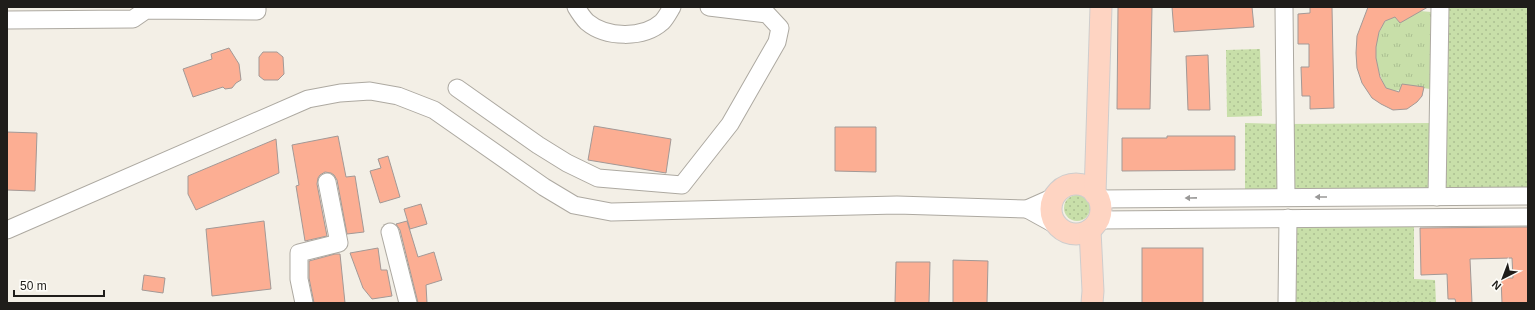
<svg xmlns="http://www.w3.org/2000/svg" width="1535" height="310" viewBox="0 0 1535 310" font-family="Arial,sans-serif">
<defs>
<pattern id="grass-dots" width="8" height="8" patternUnits="userSpaceOnUse"><rect width="8" height="8" fill="#c8dfa9"/><path d="M2 2h.1M6 6h.1" fill="none" stroke="#abbf91" stroke-width="1.8" stroke-linecap="round"/></pattern>
<pattern id="park-tufts" width="24" height="20" patternUnits="userSpaceOnUse"><rect width="24" height="20" fill="#c8dfa9"/><path d="M3 7l-1-3M5 7V3M7 7l1-3M15 17l-1-3M17 17v-4M19 17l1-3" fill="none" stroke="#abbf91"/></pattern>
</defs>
<rect width="100%" height="100%" fill="#f3efe6"/>
<g fill="url(#grass-dots)">
<polygon points="1440,7 1528,7 1528,196 1245,198 1245,123 1285,124 1438,123"/>
<polygon points="1260,49 1262,116 1227,117 1226,50"/>
<circle cx="1077" cy="208" r="13"/>
<polygon points="1288,218 1414,218 1414,279 1435,280 1436,303 1287,303"/>
</g>
<path fill="url(#park-tufts)" d="M1420,11l11,1 -1,77 -28,-4 -2,5 -6,1 -8,-3c-9,-17 -16,-41 -5,-59 1,-3 3,-7 5,-8 2,-2 6,-3 9,-4l5,6z"/>
<g fill="#fcae93" stroke="#a39996">
<polygon points="1118,7 1152,7 1150,109 1117,109"/>
<polygon points="1172,7 1252,7 1254,27 1174,32"/>
<polygon points="1310,7 1332,7 1334,108 1310,109 1310,96 1302,96 1301,67 1309,67 1309,44 1298,44 1298,14 1310,13"/>
<polygon points="1368,7 1428,7 1400,23 1395,17 1385,21 1379,32 1376,47 1376,58 1380,77 1386,88 1399,92 1402,84 1424,87 1422,96 1417,102 1407,109 1393,110 1381,104 1372,98 1362,83 1357,68 1356,53 1357,36"/>
<polygon points="229,48 239,64 241,80 236,83 232,88 225,89 223,87 193,97 183,69 212,59 211,54"/>
<polygon points="263,52 277,52 283,57 284,74 278,80 264,80 259,76 259,57"/>
<polygon points="1208,55 1210,110 1188,110 1186,56"/>
<polygon points="594,126 671,139 666,173 588,160"/>
<polygon points="835,127 876,127 876,172 835,171"/>
<polygon points="7,132 37,133 35,191 7,190"/>
<polygon points="338,136 346,177 355,176 364,232 347,234 337,180 334,175 331,173 325,172 320,175 318,178 317,184 327,236 305,241 296,186 299,185 292,145"/>
<polygon points="1167,136 1235,136 1235,170 1122,171 1122,138 1167,138"/>
<polygon points="276,139 279,173 196,210 188,194 188,176"/>
<polygon points="388,156 400,197 380,203 370,171 381,168 378,159"/>
<polygon points="421,204 427,224 410,229 404,209"/>
<polygon points="264,221 271,289 212,296 206,229"/>
<polygon points="407,221 418,257 434,252 442,280 426,285 427,303 418,303 400,230 396,224"/>
<polygon points="1528,227 1528,303 1502,303 1501,278 1513,278 1512,258 1470,259 1472,303 1456,303 1455,299 1448,299 1447,274 1421,275 1420,228"/>
<polygon points="378,248 381,270 387,270 392,296 372,299 363,288 350,253"/>
<rect x="1142" y="248" width="61" height="55"/>
<polygon points="335,254 340,254 345,303 314,303 309,278 309,261"/>
<polygon points="953,260 988,261 987,303 953,303"/>
<polygon points="896,262 930,262 929,303 895,303"/>
<polygon points="144,275 165,278 163,293 142,290"/>
</g>
<g fill="none" stroke-linecap="round" stroke-linejoin="round">
<defs>
<g id="minor">
<path d="M576,7c3,5 7,11 11,15 19,16 56,17 75,0 4,-4 7,-10 10,-15"/>
<polyline points="1284,7 1286,197"/>
<polyline points="7,20 133,19 146,10 257,11 257,7"/>
<polyline points="457,88 538,145 567,163 598,178 682,185 730,124 777,42 780,28 767,14 709,7"/>
<polyline points="1437,197 1440,7"/>
<polyline points="1098,199 1528,196"/>
<polyline points="1027,209 1056,225"/>
<polyline points="1098,220 1528,217"/>
<polyline points="7,230 308,99 340,93 370,91 398,96 434,110 544,187 574,205 611,212 897,205 1027,209 1054,197"/>
<polyline points="390,232 408,303"/>
<polyline points="304,303 299,279 299,253 339,243 327,182"/>
<polyline points="1287,303 1288,218"/>
</g>
<g id="major">
<circle cx="1076" cy="209" r="25"/>
<polyline points="1095,194 1101,7"/>
<polyline points="1090,230 1093,291 1092,303"/>
</g>
</defs>
<use href="#minor" stroke="#ada9a1" stroke-width="19"/>
<use href="#major" stroke="#cecdcd" stroke-width="23"/>
<use href="#minor" stroke="#fff" stroke-width="17"/>
<use href="#major" stroke="#fed4c2" stroke-width="21"/>
</g>
<defs><path id="oneway-solid" d="M-6-.8H1V-3.2L6.5 0L1 3.2V.8H-6Z"/></defs>
<g fill="#9a9998">
<use href="#oneway-solid" transform="translate(1321 197) rotate(180)"/>
<use href="#oneway-solid" transform="translate(1191 198) rotate(179)"/>
</g>
<rect width="1535" height="310" fill="none" stroke="#1f1d1a" stroke-width="16"/>
<g transform="translate(1503 278) rotate(222)" stroke="#fefdf9" stroke-width="3" paint-order="stroke">
<path d="M0-3L7 15L0 10L-7 15Z" fill="#1f1d1a"/>
<text y="-6" font-size="11" font-weight="bold" text-anchor="middle" fill="#1f1d1a">N</text>
</g>
<path d="M14 290v6h90v-6" fill="none" stroke="#1f1d1a" stroke-width="2"/>
<text x="20" y="290" font-size="12" fill="#1f1d1a" stroke="#fefdf9" stroke-width="3" paint-order="stroke">50 m</text>
</svg>
